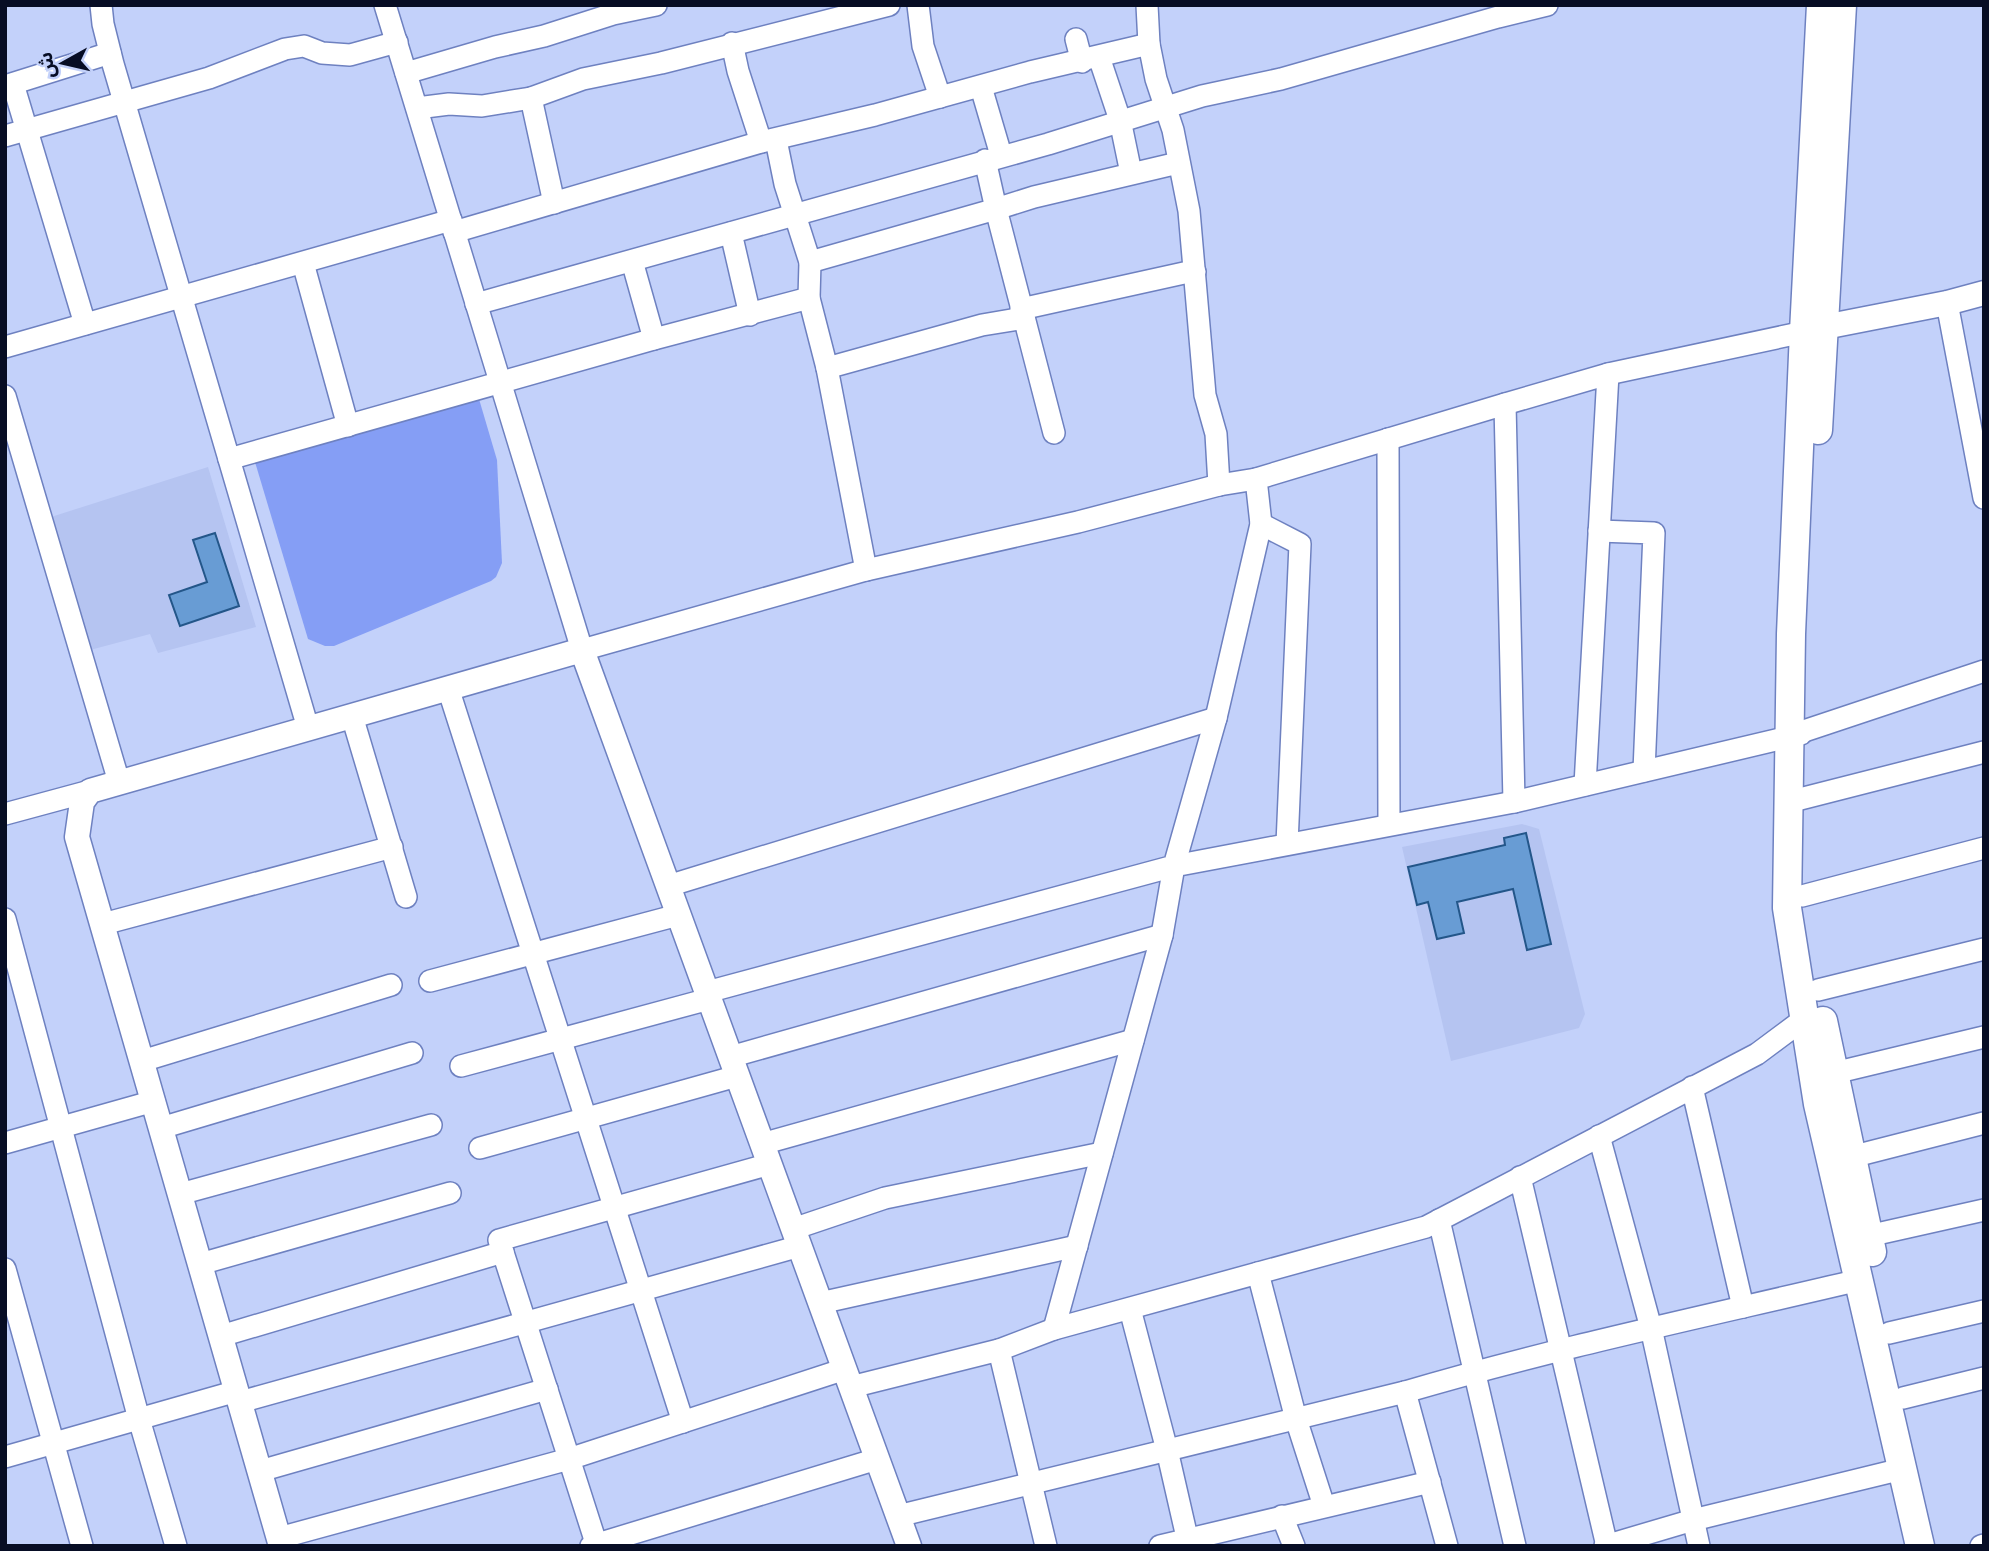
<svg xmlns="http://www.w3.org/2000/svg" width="1989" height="1551" viewBox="0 0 1989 1551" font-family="Jost,'Noto Sans Arabic',sans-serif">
<rect width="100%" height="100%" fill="#c3d1fa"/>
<g fill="#b5c4f1">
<polygon points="208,467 256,627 158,653 150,634 90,650 51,517"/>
<polygon points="1522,824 1539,829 1585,1014 1579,1028 1451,1061 1402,847"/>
</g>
<polygon fill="#859ef5" points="479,399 497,460 502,563 496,577 491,581 334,646 325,646 308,639 255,462"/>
<g fill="#689cd4" stroke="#235689" stroke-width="2">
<polygon points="215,533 239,606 180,626 169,595 207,582 193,540"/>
<polygon points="1526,833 1551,944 1527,950 1513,889 1457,902 1464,933 1437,939 1428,902 1417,905 1408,867 1505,845 1504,838"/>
</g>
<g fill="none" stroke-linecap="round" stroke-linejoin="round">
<defs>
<g id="minor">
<polyline points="101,5 103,24 113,64 308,728"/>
<polyline points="385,5 582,650 866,570 1078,522 1219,485 1256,479"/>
<polyline points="918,5 923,46 940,97"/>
<polyline points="1147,5 1149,44 1156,79 1173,130 1189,211 1205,395 1216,434 1219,485"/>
<polyline points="1076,39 1082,62"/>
<polyline points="732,43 738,71 761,142"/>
<polyline points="1099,57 1120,120 1131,173"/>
<polyline points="406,73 495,47 544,36 613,14 656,5"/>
<polyline points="13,84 85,324"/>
<polyline points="5,86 110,53"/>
<polyline points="981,87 1001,155"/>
<polyline points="531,98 554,203"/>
<polyline points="417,108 449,104 482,106 531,98 583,79 661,63 889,5"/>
<polyline points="5,136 209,78 285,49 304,46 322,53 350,55 397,42"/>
<polyline points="776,140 785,184 810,262 809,298 827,368"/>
<polyline points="454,232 761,142 875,115 1030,72 1149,44"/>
<polyline points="731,233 750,315"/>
<polyline points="632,261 654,339"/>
<polyline points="810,262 996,209 985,160"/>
<polyline points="303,263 348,426"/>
<polyline points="1947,303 1984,498"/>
<polyline points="476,304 1048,144 1202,96 1281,79 1498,17 1547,5"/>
<polyline points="1021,309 1184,273 1195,272"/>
<polyline points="5,347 451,220"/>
<polyline points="1608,374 1804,332"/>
<polyline points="5,396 119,782"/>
<polyline points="1505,404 1608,374 1585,785"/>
<polyline points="1054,433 996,209 1034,197 1178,163"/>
<polyline points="1388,439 1389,824"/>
<polyline points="229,459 654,339 809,298"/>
<polyline points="1261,524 1300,544 1287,844"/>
<polyline points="1599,531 1654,533 1644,771"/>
<polyline points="866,570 827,368 982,325 1024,318"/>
<polyline points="448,688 683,1422"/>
<polyline points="352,716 406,897"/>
<polyline points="1801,732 1984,671"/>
<polyline points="1801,734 1514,802 1174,866 1162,935 1054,1329 1426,1227 1757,1054 1804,1019"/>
<polyline points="1800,799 1984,752"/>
<polyline points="5,814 90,791"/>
<polyline points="668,886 1216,718"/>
<polyline points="1802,896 1984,848"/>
<polyline points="5,919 139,1419 176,1546"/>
<polyline points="103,924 392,847"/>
<polyline points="430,981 678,915"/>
<polyline points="1818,990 1984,949"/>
<polyline points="707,992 1174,866 1216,718 1261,524 1256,479 1505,404 1514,802"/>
<polyline points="730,1057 1162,935"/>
<polyline points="142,1061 391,985"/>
<polyline points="461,1066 709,999"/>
<polyline points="1834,1073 1984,1037"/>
<polyline points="1692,1087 1743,1307"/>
<polyline points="161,1128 412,1053"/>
<polyline points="1599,1136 1651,1328 1699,1546"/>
<polyline points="5,1143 154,1101"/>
<polyline points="762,1144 1133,1040"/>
<polyline points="480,1148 737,1076"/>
<polyline points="1851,1157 1984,1123"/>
<polyline points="1520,1177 1607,1546"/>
<polyline points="180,1194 431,1125"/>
<polyline points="1439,1220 1515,1546"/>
<polyline points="793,1229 885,1198 1102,1153"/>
<polyline points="1868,1236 1984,1210"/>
<polyline points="200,1264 450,1193"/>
<polyline points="5,1269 82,1546"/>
<polyline points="1258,1273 1296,1419 1324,1506"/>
<polyline points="820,1303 1077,1246"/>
<polyline points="1130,1309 1167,1450 1189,1546"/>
<polyline points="1889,1333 1984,1311"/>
<polyline points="221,1336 503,1252"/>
<polyline points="999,1350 1046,1546"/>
<polyline points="851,1387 999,1350 1054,1329"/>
<polyline points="1405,1392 1447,1546"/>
<polyline points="1903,1398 1984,1378"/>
<polyline points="240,1402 800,1246"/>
<polyline points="5,1457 237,1391"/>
<polyline points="260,1471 547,1389"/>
<path d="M898,1516l507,-124c149,-44 302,-76 454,-112"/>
<polyline points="1282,1516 1294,1546"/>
<polyline points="279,1538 569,1459 845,1369"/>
<polyline points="591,1546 877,1459"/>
<polyline points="597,1546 499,1240 770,1164"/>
<polyline points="1160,1546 1430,1482"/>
<polyline points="1605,1546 1693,1520 1902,1469"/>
<polyline points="1981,1546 1984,1545"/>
</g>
<g id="tertiary">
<polyline points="1804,331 1947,303 1984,293"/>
<polyline points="281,1546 77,837 82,802 90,791 582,650 909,1546"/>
</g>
<g id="secondary">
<polyline points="1821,5 1804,332 1791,634 1787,908 1818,1104 1920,1546"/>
<polyline points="1818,430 1842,5"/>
<polyline points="1823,1021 1872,1252"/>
</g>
</defs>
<use href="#minor" stroke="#6e81c0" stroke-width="24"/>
<use href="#tertiary" stroke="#6e81c0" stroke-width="27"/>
<use href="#secondary" stroke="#6e81c0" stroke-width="31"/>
<use href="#minor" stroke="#fff" stroke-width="21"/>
<use href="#tertiary" stroke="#fff" stroke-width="24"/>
<use href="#secondary" stroke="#fff" stroke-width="28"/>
</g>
<rect width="1989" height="1551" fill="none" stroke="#070d24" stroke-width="14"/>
<g transform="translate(63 63) rotate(262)" stroke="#c3d1fa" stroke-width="5" paint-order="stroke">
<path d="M0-5L12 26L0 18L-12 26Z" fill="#070d24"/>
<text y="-10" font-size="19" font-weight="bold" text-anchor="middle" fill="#070d24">ش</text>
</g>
</svg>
